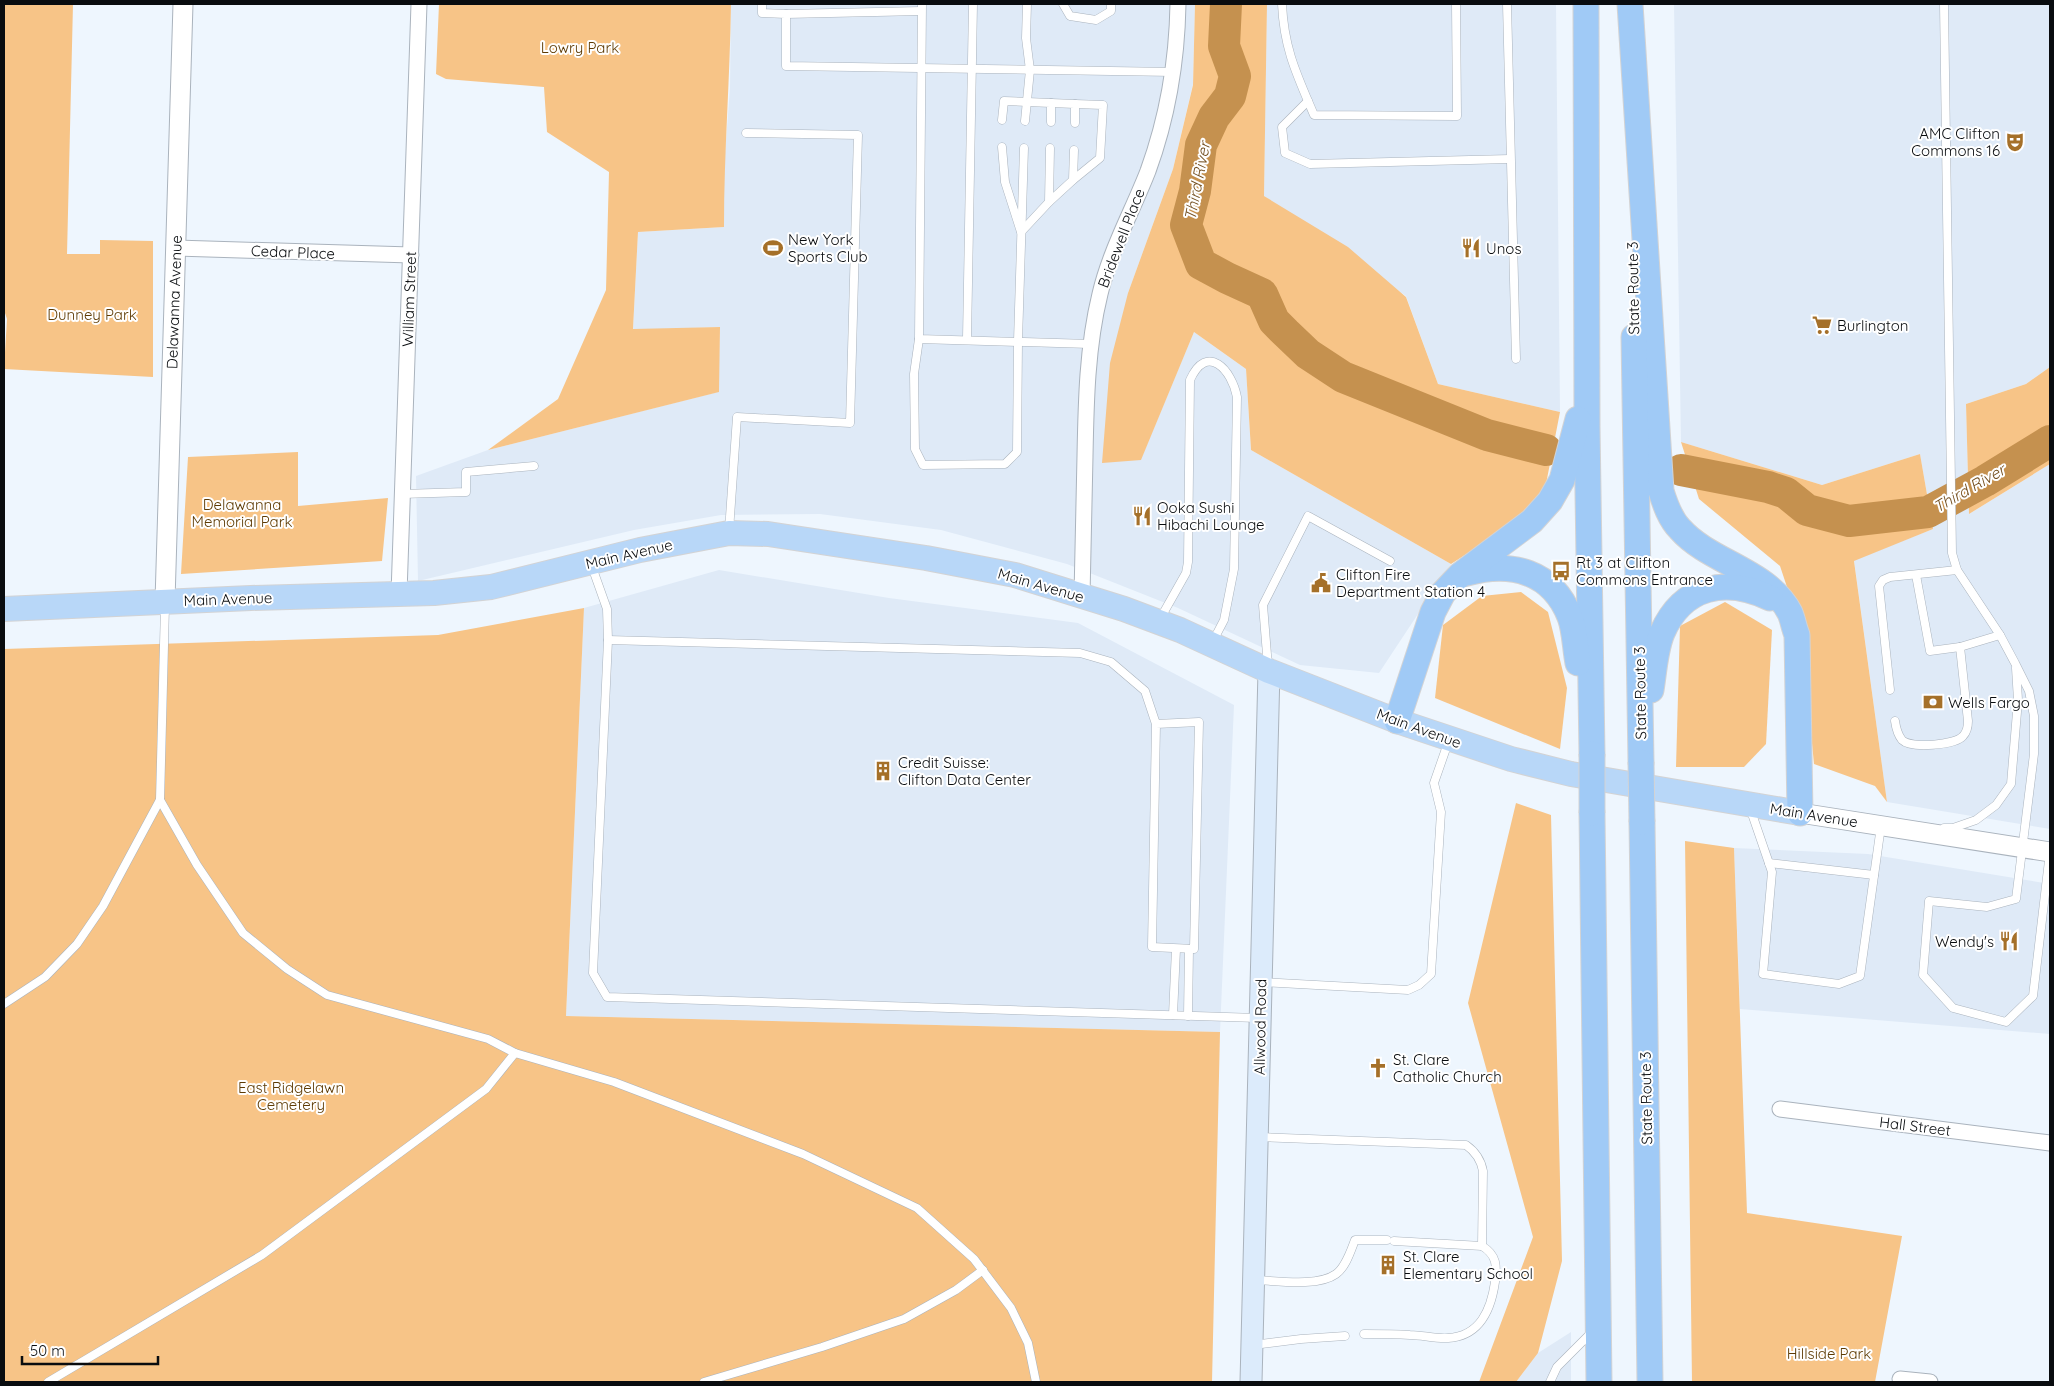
<svg xmlns="http://www.w3.org/2000/svg" width="2054" height="1386" viewBox="0 0 2054 1386" font-family="Quicksand,sans-serif">
<rect width="100%" height="100%" fill="#eef6fe"/>
<g fill="#dfeaf7">
<polygon points="731,4 1195,4 1193,84 1173,169 1128,293 1141,459 1194,332 1246,369 1251,450 1451,564 1379,673 1300,665 1178,608 1067,564 941,530 820,514 721,515 634,530 418,581 416,476 488,450 718,392 720,327 633,330 638,232 724,227 724,167 730,88"/>
<polygon points="1267,4 1556,4 1560,412 1438,384 1406,296 1264,196"/>
<polygon points="1674,4 2050,4 2050,367 2026,384 1966,404 1969,514 2050,464 2050,829 1887,802 1854,560 1933,529 1920,454 1822,485 1681,442"/>
<polygon points="719,570 889,598 1078,623 1234,705 1220,1032 566,1016 584,608"/>
<polygon points="1734,848 1868,854 2050,884 2050,1034 1740,1009"/>
<polygon points="1571,1332 1571,1382 1516,1382 1538,1353"/>
</g>
<g fill="#f7c487">
<polygon points="4,4 73,4 67,254 100,254 100,240 153,241 153,377 4,369 7,319 4,310"/>
<path d="M439,4h292c-1,74 -7,148 -7,223l-86,5 -5,97 87,-2 -1,65 -231,58 70,-51 48,-109 3,-118 -62,-40 -3,-45 -98,-8 -10,-5z"/>
<polygon points="1195,4 1267,4 1264,196 1348,247 1406,297 1438,384 1560,412 1546,484 1534,510 1451,564 1251,450 1246,369 1194,332 1141,460 1102,463 1110,363 1128,293 1173,169 1193,85"/>
<polygon points="2050,367 2050,464 1969,514 1966,404 2026,384"/>
<polygon points="1681,442 1822,485 1920,454 1933,529 1854,561 1887,802 1875,786 1814,764 1801,629 1780,566 1699,499"/>
<polygon points="298,452 298,506 388,498 382,561 181,574 188,457"/>
<polygon points="1521,592 1548,612 1567,688 1560,749 1435,698 1443,625 1482,596"/>
<polygon points="1725,602 1772,630 1766,744 1744,767 1676,767 1680,626"/>
<polygon points="584,608 566,1016 1220,1032 1212,1382 4,1382 4,649 438,635"/>
<polygon points="1516,803 1551,815 1562,1261 1538,1353 1516,1382 1479,1382 1533,1237 1468,1003"/>
<polygon points="1685,841 1734,848 1747,1213 1902,1236 1875,1382 1692,1382"/>
</g>
<g fill="none" stroke-linecap="round" stroke-linejoin="round">
<g stroke="#c5914f" stroke-width="32">
<polyline points="1226,4 1224,46 1235,76 1230,96 1214,117 1201,145 1195,191 1186,225 1201,264 1227,278 1262,294 1274,321 1286,333 1308,354 1343,377 1487,435 1546,450"/>
<polyline points="1681,470 1768,487 1786,493 1807,510 1849,521 1928,512 1985,481 2050,441"/>
</g>
<defs>
<g id="service">
<polyline points="762,4 762,13 786,14 786,66 1174,72"/>
<polyline points="922,4 919,339 1090,344"/>
<polyline points="1063,4 1070,16 1096,20 1111,11 1111,4"/>
<path d="M1282,4c2,45 15,71 32,111l143,1 -1,-112"/>
<polyline points="1507,4 1516,359"/>
<polyline points="1944,4 1952,553 1957,570 2000,635 2015,663 2029,691 2034,716 2034,754 2016,899 1987,907 1929,901 1923,975 1953,1008 2006,1022 2033,996 2050,852"/>
<polyline points="786,14 921,11"/>
<polyline points="1308,101 1282,127 1285,153 1310,164 1510,159"/>
<polyline points="1051,103 1075,104 1075,123"/>
<polyline points="1002,120 1004,101 1051,103 1051,122"/>
<polyline points="1025,121 1030,70 1026,38 1027,4"/>
<polyline points="1002,147 1005,182 1021,232 1049,202 1050,148"/>
<polyline points="1073,180 1100,158 1103,105 1075,104"/>
<polyline points="1049,202 1073,180 1074,150"/>
<polyline points="919,339 914,374 915,449 923,465 1005,464 1017,452 1018,341 1024,148"/>
<polyline points="967,339 973,4"/>
<polyline points="402,494 466,492 466,472 534,466"/>
<polyline points="729,531 737,417 850,423 858,135 746,133"/>
<polyline points="591,564 607,609 608,640 593,973 607,997 1258,1018"/>
<polyline points="1916,575 1930,651 1960,647 2000,635"/>
<path d="M1160,619l26,-46 2,-11 2,-182c17,-38 42,-10 47,17l-3,172 -10,51 -12,23"/>
<polyline points="608,640 1080,653 1111,662 1145,691 1156,724 1152,947 1194,949 1199,722 1156,724"/>
<polyline points="1268,667 1263,605 1308,516 1390,561"/>
<polyline points="1890,690 1879,586 1883,580 1890,577 1957,570"/>
<path d="M1895,721c1,7 3,14 7,19 9,9 54,5 61,-4 4,-4 5,-9 5,-15l-8,-74"/>
<polyline points="1750,808 1772,872 1763,974 1839,984 1860,976 1881,826"/>
<polyline points="1944,828 1953,828 1976,820 1996,805 2011,784 2018,700 2016,668"/>
<polyline points="1769,863 1874,875"/>
<polyline points="1263,982 1408,990 1419,985 1431,974 1441,812 1434,783 1449,740"/>
<polyline points="4,1004 45,977 77,944 103,906 160,800 165,606"/>
<polyline points="1173,1015 1176,949"/>
<polyline points="1188,1016 1189,949"/>
<polyline points="515,1053 614,1082 803,1154 917,1208 974,1259 1011,1308 1028,1343 1036,1382"/>
<path d="M1259,1137l207,8c10,7 15,15 17,26l-1,75"/>
<path d="M1256,1280c22,1 62,7 80,-6 10,-7 15,-24 19,-34h32"/>
<path d="M1364,1334c15,0 30,0 46,1 12,0 26,4 38,3 32,-2 43,-28 47,-56 2,-16 2,-27 -13,-36l-88,-5"/>
<polyline points="1253,1345 1301,1339 1345,1336"/>
<polyline points="48,1382 262,1255 486,1089 515,1053 488,1039 327,995 287,969 243,933 197,865 160,800"/>
<polyline points="704,1382 822,1347 904,1319 956,1290 983,1270"/>
<polyline points="1550,1382 1557,1367 1592,1332"/>
</g>
<g id="minor">
<polyline points="176,248 411,255"/>
<polyline points="399,594 419,4"/>
<path d="M1082,596c1,-46 2,-93 3,-140 1,-54 2,-109 15,-162 10,-43 32,-82 48,-123 20,-55 29,-109 30,-167"/>
<polyline points="1780,1109 2050,1143"/>
<polyline points="1900,1379 1930,1382"/>
</g>
<g id="tertiary">
<polyline points="165,601 183,4"/>
<polyline points="1800,813 2050,852"/>
</g>
<polyline id="secondary" points="1251,1382 1269,671"/>
<polyline id="primary" points="4,609 251,598 434,593 491,587 640,550 729,533 768,534 926,558 1015,575 1124,609 1180,630 1269,671 1397,721 1511,759 1571,774 1800,813"/>
<g id="trunk">
<polyline points="1586,4 1587,426 1592,754"/>
<path d="M1630,4l31,487c4,13 9,28 19,38 30,34 88,41 110,84 3,7 4,15 7,22l3,178"/>
<polyline points="1634,337 1641,762"/>
<path d="M1467,573c44,-12 85,-2 103,44 5,13 5,31 8,46"/>
<path d="M1651,690c3,-18 4,-40 11,-57 21,-48 64,-56 108,-35"/>
<polyline points="1397,721 1433,612 1443,593 1460,575 1532,521 1550,501 1562,480 1578,419"/>
<polyline points="1592,813 1599,1382"/>
<polyline points="1642,822 1650,1382"/>
</g>
</defs>
<use href="#service" stroke="#aab3bd" stroke-width="9"/>
<use href="#minor" stroke="#aab3bd" stroke-width="17"/>
<use href="#tertiary" stroke="#aab3bd" stroke-width="21"/>
<use href="#secondary" stroke="#aab3bd" stroke-width="23"/>
<use href="#primary" stroke="#d3d3d4" stroke-width="26"/>
<use href="#trunk" stroke="#d3d3d4" stroke-width="27"/>
<use href="#service" stroke="#fff" stroke-width="8"/>
<use href="#minor" stroke="#fff" stroke-width="15"/>
<use href="#tertiary" stroke="#fff" stroke-width="19"/>
<use href="#secondary" stroke="#dcebfb" stroke-width="21"/>
<use href="#primary" stroke="#b8d7f8" stroke-width="24"/>
<use href="#trunk" stroke="#a0caf6" stroke-width="25"/>
<defs>
<g id="trunk-bridge">
<polyline points="1592,754 1592,813"/>
<polyline points="1641,762 1642,822"/>
</g>
</defs>
<use href="#trunk-bridge" stroke="#d3d3d4" stroke-width="27" stroke-linecap="butt"/>
<use href="#trunk-bridge" stroke="#a0caf6" stroke-width="25"/>
</g>
<defs>
<symbol id="theatre-bare" viewBox="-9 -9 18 18"><path d="M-5-5.5Q0-4 5-5.5V0Q5 5 0 6Q-5 5-5 0ZM-3.3-2.5H-1v1.5H-3.3ZM1-2.5H3.3v1.5H1ZM-2.8 1Q0 5.5 2.8 1Z" fill="#a57029" stroke="#fff" stroke-width="2.5" paint-order="stroke"/></symbol>
<symbol id="stadium-bare" viewBox="-9 -9 18 18"><path d="M0-5a6.5 5 0 1 0 0 10a6.5 5 0 1 0 0-10ZM-3.5-1.8h7v3.6h-7Z" fill="#a57029" stroke="#fff" stroke-width="2.5" paint-order="stroke"/></symbol>
<symbol id="restaurant-bare" viewBox="-9 -9 18 18"><path d="M-5-6h1v4h1v-4h1v4h1v-4h1v5L-1.5 .5V6h-2V.5L-5-1ZM5-6V6H3V1.5H1.5Q1.5-4 5-6Z" fill="#a57029" stroke="#fff" stroke-width="2.5" paint-order="stroke"/></symbol>
<symbol id="supermarket-bare" viewBox="-9 -9 18 18"><path d="M-6-5.5h2.5l.6 2H6L4.5 2H-2.5L-4.4-4H-6ZM-1.5 3.2a1.3 1.3 0 1 0 .1 0ZM3 3.2a1.3 1.3 0 1 0 .1 0Z" fill="#a57029" stroke="#fff" stroke-width="2.5" paint-order="stroke"/></symbol>
<symbol id="bus-bare" viewBox="-9 -9 18 18"><path d="M-5-6H5V4H4V6H2V4H-2V6H-4V4H-5ZM-3.5-4V0h7V-4ZM-3.5 1.2v1.5H-2V1.2ZM2 1.2v1.5H3.5V1.2Z" fill="#a57029" stroke="#fff" stroke-width="2.5" paint-order="stroke"/></symbol>
<symbol id="civic-bare" viewBox="-9 -9 18 18"><path d="M-.6-6.5H3V-4.5H.6V-3L4-1V1h2V6H-6V1h2V-1L-.6-3ZM-1.2 2.5V6h2.4V2.5Z" fill="#a57029" stroke="#fff" stroke-width="2.5" paint-order="stroke"/></symbol>
<symbol id="bank-bare" viewBox="-9 -9 18 18"><path d="M-6-4H6V4H-6ZM0-2.3a2.3 2.3 0 1 0 0 4.6a2.3 2.3 0 1 0 0-4.6Z" fill="#a57029" stroke="#fff" stroke-width="2.5" paint-order="stroke"/></symbol>
<symbol id="building-bare" viewBox="-9 -9 18 18"><path d="M-4-6H4V6H1V3H-1V6H-4ZM-2.5-4.3h1.7v1.8h-1.7ZM.8-4.3h1.7v1.8H.8ZM-2.5-1h1.7V.8h-1.7ZM.8-1h1.7V.8H.8Z" fill="#a57029" stroke="#fff" stroke-width="2.5" paint-order="stroke"/></symbol>
<symbol id="church-bare" viewBox="-9 -9 18 18"><path d="M-1.2-6h2.4v3.5h3.3v2.4h-3.3V6h-2.4V-.1h-3.3v-2.4h3.3Z" fill="#a57029" stroke="#fff" stroke-width="2.5" paint-order="stroke"/></symbol>
</defs>
<g fill-rule="evenodd">
<use href="#theatre-bare" x="2001" y="128" width="28" height="28"/>
<use href="#stadium-bare" x="759" y="234" width="28" height="28"/>
<use href="#restaurant-bare" x="1457" y="234" width="28" height="28"/>
<use href="#supermarket-bare" x="1808" y="311" width="28" height="28"/>
<use href="#restaurant-bare" x="1128" y="502" width="28" height="28"/>
<use href="#bus-bare" x="1547" y="557" width="28" height="28"/>
<use href="#civic-bare" x="1307" y="569" width="28" height="28"/>
<use href="#bank-bare" x="1919" y="688" width="28" height="28"/>
<use href="#building-bare" x="869" y="757" width="28" height="28"/>
<use href="#restaurant-bare" x="1995" y="927" width="28" height="28"/>
<use href="#church-bare" x="1364" y="1054" width="28" height="28"/>
<use href="#building-bare" x="1374" y="1251" width="28" height="28"/>
</g>
<g text-anchor="middle" dominant-baseline="central" stroke-width="4" stroke-linejoin="round" paint-order="stroke">
<g font-size="15" fill="#5e3b04" stroke="#fff">
<text x="580" y="47">Lowry Park</text>
<text x="92" y="314">Dunney Park</text>
<text x="242" y="504">Delawanna<tspan x="242" dy="17">Memorial Park</tspan></text>
<text x="291" y="1087">East Ridgelawn<tspan x="291" dy="17">Cemetery</tspan></text>
<text x="1829" y="1353">Hillside Park</text>
</g>
<g font-size="15" fill="#090c0f" stroke="#fff" text-anchor="start">
<text x="2000" y="133" text-anchor="end">AMC Clifton<tspan x="2000" dy="17">Commons 16</tspan></text>
<text x="788" y="239">New York<tspan x="788" dy="17">Sports Club</tspan></text>
<text x="1486" y="248">Unos</text>
<text x="1837" y="325">Burlington</text>
<text x="1157" y="507">Ooka Sushi<tspan x="1157" dy="17">Hibachi Lounge</tspan></text>
<text x="1576" y="562">Rt 3 at Clifton<tspan x="1576" dy="17">Commons Entrance</tspan></text>
<text x="1336" y="574">Clifton Fire<tspan x="1336" dy="17">Department Station 4</tspan></text>
<text x="1948" y="702">Wells Fargo</text>
<text x="898" y="762">Credit Suisse:<tspan x="898" dy="17">Clifton Data Center</tspan></text>
<text x="1994" y="941" text-anchor="end">Wendy's</text>
<text x="1393" y="1059">St. Clare<tspan x="1393" dy="17">Catholic Church</tspan></text>
<text x="1403" y="1256">St. Clare<tspan x="1403" dy="17">Elementary School</tspan></text>
</g>
<g font-size="15" fill="#090c0f" stroke="#fff">
<text transform="translate(1121 238) rotate(-69)">Bridewell Place</text>
<text transform="translate(293 252) rotate(2)">Cedar Place</text>
<text transform="translate(1633 288) rotate(-91)">State Route 3</text>
<text transform="translate(409 299) rotate(-88)">William Street</text>
<text transform="translate(174 302) rotate(-88)">Delawanna Avenue</text>
<text transform="translate(629 554) rotate(-13)">Main Avenue</text>
<text transform="translate(1041 585) rotate(16)">Main Avenue</text>
<text transform="translate(228 599) rotate(-2)">Main Avenue</text>
<text transform="translate(1640 693) rotate(-91)">State Route 3</text>
<text transform="translate(1419 728) rotate(20)">Main Avenue</text>
<text transform="translate(1814 815) rotate(9)">Main Avenue</text>
<text transform="translate(1260 1027) rotate(-89)">Allwood Road</text>
<text transform="translate(1646 1098) rotate(-91)">State Route 3</text>
<text transform="translate(1915 1126) rotate(7)">Hall Street</text>
</g>
<g font-size="16" font-style="italic" fill="#734e1e" stroke="#fff">
<text transform="translate(1197 181) rotate(-79)">Third River</text>
<text transform="translate(1969 488) rotate(-30)">Third River</text>
</g>
</g>
<rect width="2054" height="1386" fill="none" stroke="#090c0f" stroke-width="10"/>
<path d="M22 1356v8h136v-8" fill="none" stroke="#090c0f" stroke-width="2.5"/>
<text x="30" y="1356" font-size="15" fill="#090c0f" stroke="#ffffff" stroke-width="4" paint-order="stroke">50 m</text>
</svg>
